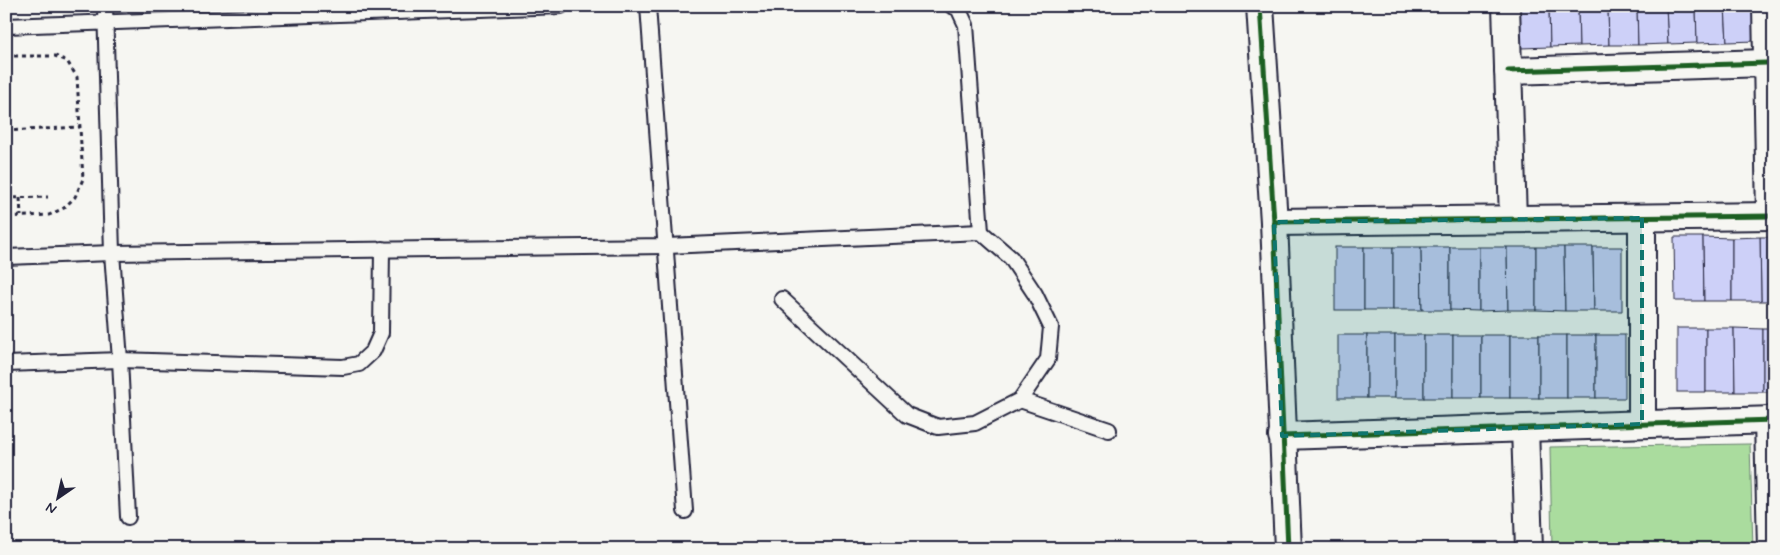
<svg xmlns="http://www.w3.org/2000/svg" width="1780" height="555" viewBox="0 0 1780 555" font-family="Mynerve,sans-serif">
<rect width="100%" height="100%" fill="#f6f6f2"/>
<filter id="ink" filterUnits="userSpaceOnUse"><feTurbulence type="fractalNoise" baseFrequency=".02" numOctaves="2"/><feDisplacementMap in="SourceGraphic" scale="10" xChannelSelector="R" yChannelSelector="G"/><feConvolveMatrix kernelMatrix="1 2 1 2 8 2 1 2 1" color-interpolation-filters="sRGB"/></filter>
<g filter="url(#ink)">
<polygon fill="#aadc9e" stroke="#667f6c" points="1750,444 1753,549 1552,549 1550,447"/>
<g fill="#cdd0f8" stroke="#22223b">
<polygon points="1519,6 1549,6 1550,47 1521,48"/>
<polygon points="1549,6 1578,6 1579,46 1550,47"/>
<polygon points="1578,6 1608,6 1609,45 1579,46"/>
<polygon points="1608,6 1637,6 1638,45 1609,45"/>
<polygon points="1637,6 1666,6 1668,44 1638,45"/>
<polygon points="1666,6 1696,6 1697,43 1668,44"/>
<polygon points="1696,6 1725,6 1727,42 1697,43"/>
<polygon points="1725,6 1755,6 1756,41 1727,42"/>
<polygon points="1674,237 1703,237 1704,301 1675,301"/>
<polygon points="1703,237 1732,238 1732,301 1704,301"/>
<polygon points="1760,237 1774,237 1774,301 1761,301"/>
<polygon points="1760,237 1761,301 1732,301 1732,238"/>
<rect x="1335" y="247" width="29" height="63"/>
<rect x="1364" y="247" width="29" height="63"/>
<polygon points="1393,247 1421,247 1422,310 1393,310"/>
<polygon points="1421,247 1450,247 1450,310 1422,310"/>
<polygon points="1450,247 1479,247 1479,311 1450,310"/>
<polygon points="1479,247 1507,247 1508,310 1479,311"/>
<polygon points="1507,247 1536,247 1536,310 1508,310"/>
<polygon points="1536,247 1564,247 1565,311 1536,310"/>
<polygon points="1564,247 1593,247 1594,311 1565,311"/>
<polygon points="1593,247 1622,247 1622,311 1594,311"/>
<rect x="1677" y="328" width="29" height="64"/>
<polygon points="1706,328 1734,328 1735,392 1706,392"/>
<polygon points="1734,328 1763,329 1763,392 1735,392"/>
<rect x="1763" y="329" width="11" height="63"/>
<rect x="1338" y="335" width="29" height="63"/>
<rect x="1367" y="335" width="28" height="63"/>
<rect x="1395" y="335" width="29" height="63"/>
<rect x="1424" y="335" width="29" height="63"/>
<rect x="1453" y="335" width="28" height="63"/>
<rect x="1481" y="335" width="29" height="63"/>
<rect x="1510" y="335" width="29" height="63"/>
<rect x="1539" y="335" width="28" height="63"/>
<rect x="1567" y="335" width="29" height="63"/>
<rect x="1596" y="335" width="29" height="63"/>
</g>
<g fill="none" stroke-linecap="round" stroke-linejoin="round">
<defs>
<g id="service">
<polyline points="105,6 112,253 120,360 128,517"/>
<polyline points="648,6 685,511"/>
<polyline points="952,6 958,8 966,25 981,232"/>
<polyline points="6,26 561,6"/>
<polyline points="6,257 112,253 667,246 981,232 1011,258 1035,294 1051,327 1048,359 1020,400 975,423 938,427 907,415 782,299"/>
<polyline points="6,364 120,360 343,367 359,364 373,351 381,333 382,249"/>
<polyline points="1020,400 1109,430"/>
</g>
<g id="minor">
<polyline points="1260,6 1274,222 1288,549"/>
<polyline points="1506,6 1513,219"/>
<polyline points="1766,6 1770,216"/>
<polyline points="1508,71 1767,63"/>
<polyline points="1642,218 1642,424"/>
<polyline points="1274,222 1774,216"/>
<polyline points="1768,420 1771,549"/>
<polyline points="1525,428 1529,549"/>
<polyline points="1282,436 1774,420"/>
</g>
</defs>
<use href="#service" stroke="#22223b" stroke-width="18"/>
<use href="#minor" stroke="#22223b" stroke-width="30"/>
<g stroke="#22223b" stroke-width="3" stroke-dasharray="4 4" stroke-linecap="butt">
<polyline points="6,56 55,56 67,61 77,77 83,179 75,197 64,208 49,215 6,217"/>
<polyline points="6,131 80,127"/>
<polyline points="6,198 48,197"/>
<polyline points="20,198 21,216"/>
</g>
<use href="#service" stroke="#f6f6f2" stroke-width="14"/>
<use href="#minor" stroke="#f6f6f2" stroke-width="26"/>
<defs>
<g id="cycleway">
<polyline points="1260,6 1274,222 1288,549"/>
<polyline points="1508,71 1767,63"/>
<polyline points="1274,222 1774,216"/>
<polyline points="1282,436 1774,420"/>
</g>
</defs>
<use href="#cycleway" stroke="#f6f6f2" stroke-width="8"/>
<use href="#cycleway" stroke="#1b5e20" stroke-width="5"/>
</g>
</g>
<path fill="#0f766e" fill-opacity="0.2" stroke="#0f766e" stroke-width="4" stroke-dasharray="10 6" stroke-linejoin="round" d="M1642,218v206l-360,12 -8,-214z"/>
<rect width="1780" height="555" fill="none" stroke="#f6f6f2" stroke-width="25"/>
<rect x="12" y="12" width="1755" height="530" fill="none" stroke="#22223b" stroke-width="2" filter="url(#ink)"/>
<g transform="translate(58 498) rotate(214)" stroke="#f6f6f2" stroke-width="4" paint-order="stroke">
<path d="M0-4L9 19L0 12L-9 19Z" fill="#22223b"/>
<text y="-8" font-size="14" font-weight="bold" text-anchor="middle" fill="#22223b">N</text>
</g>
</svg>
